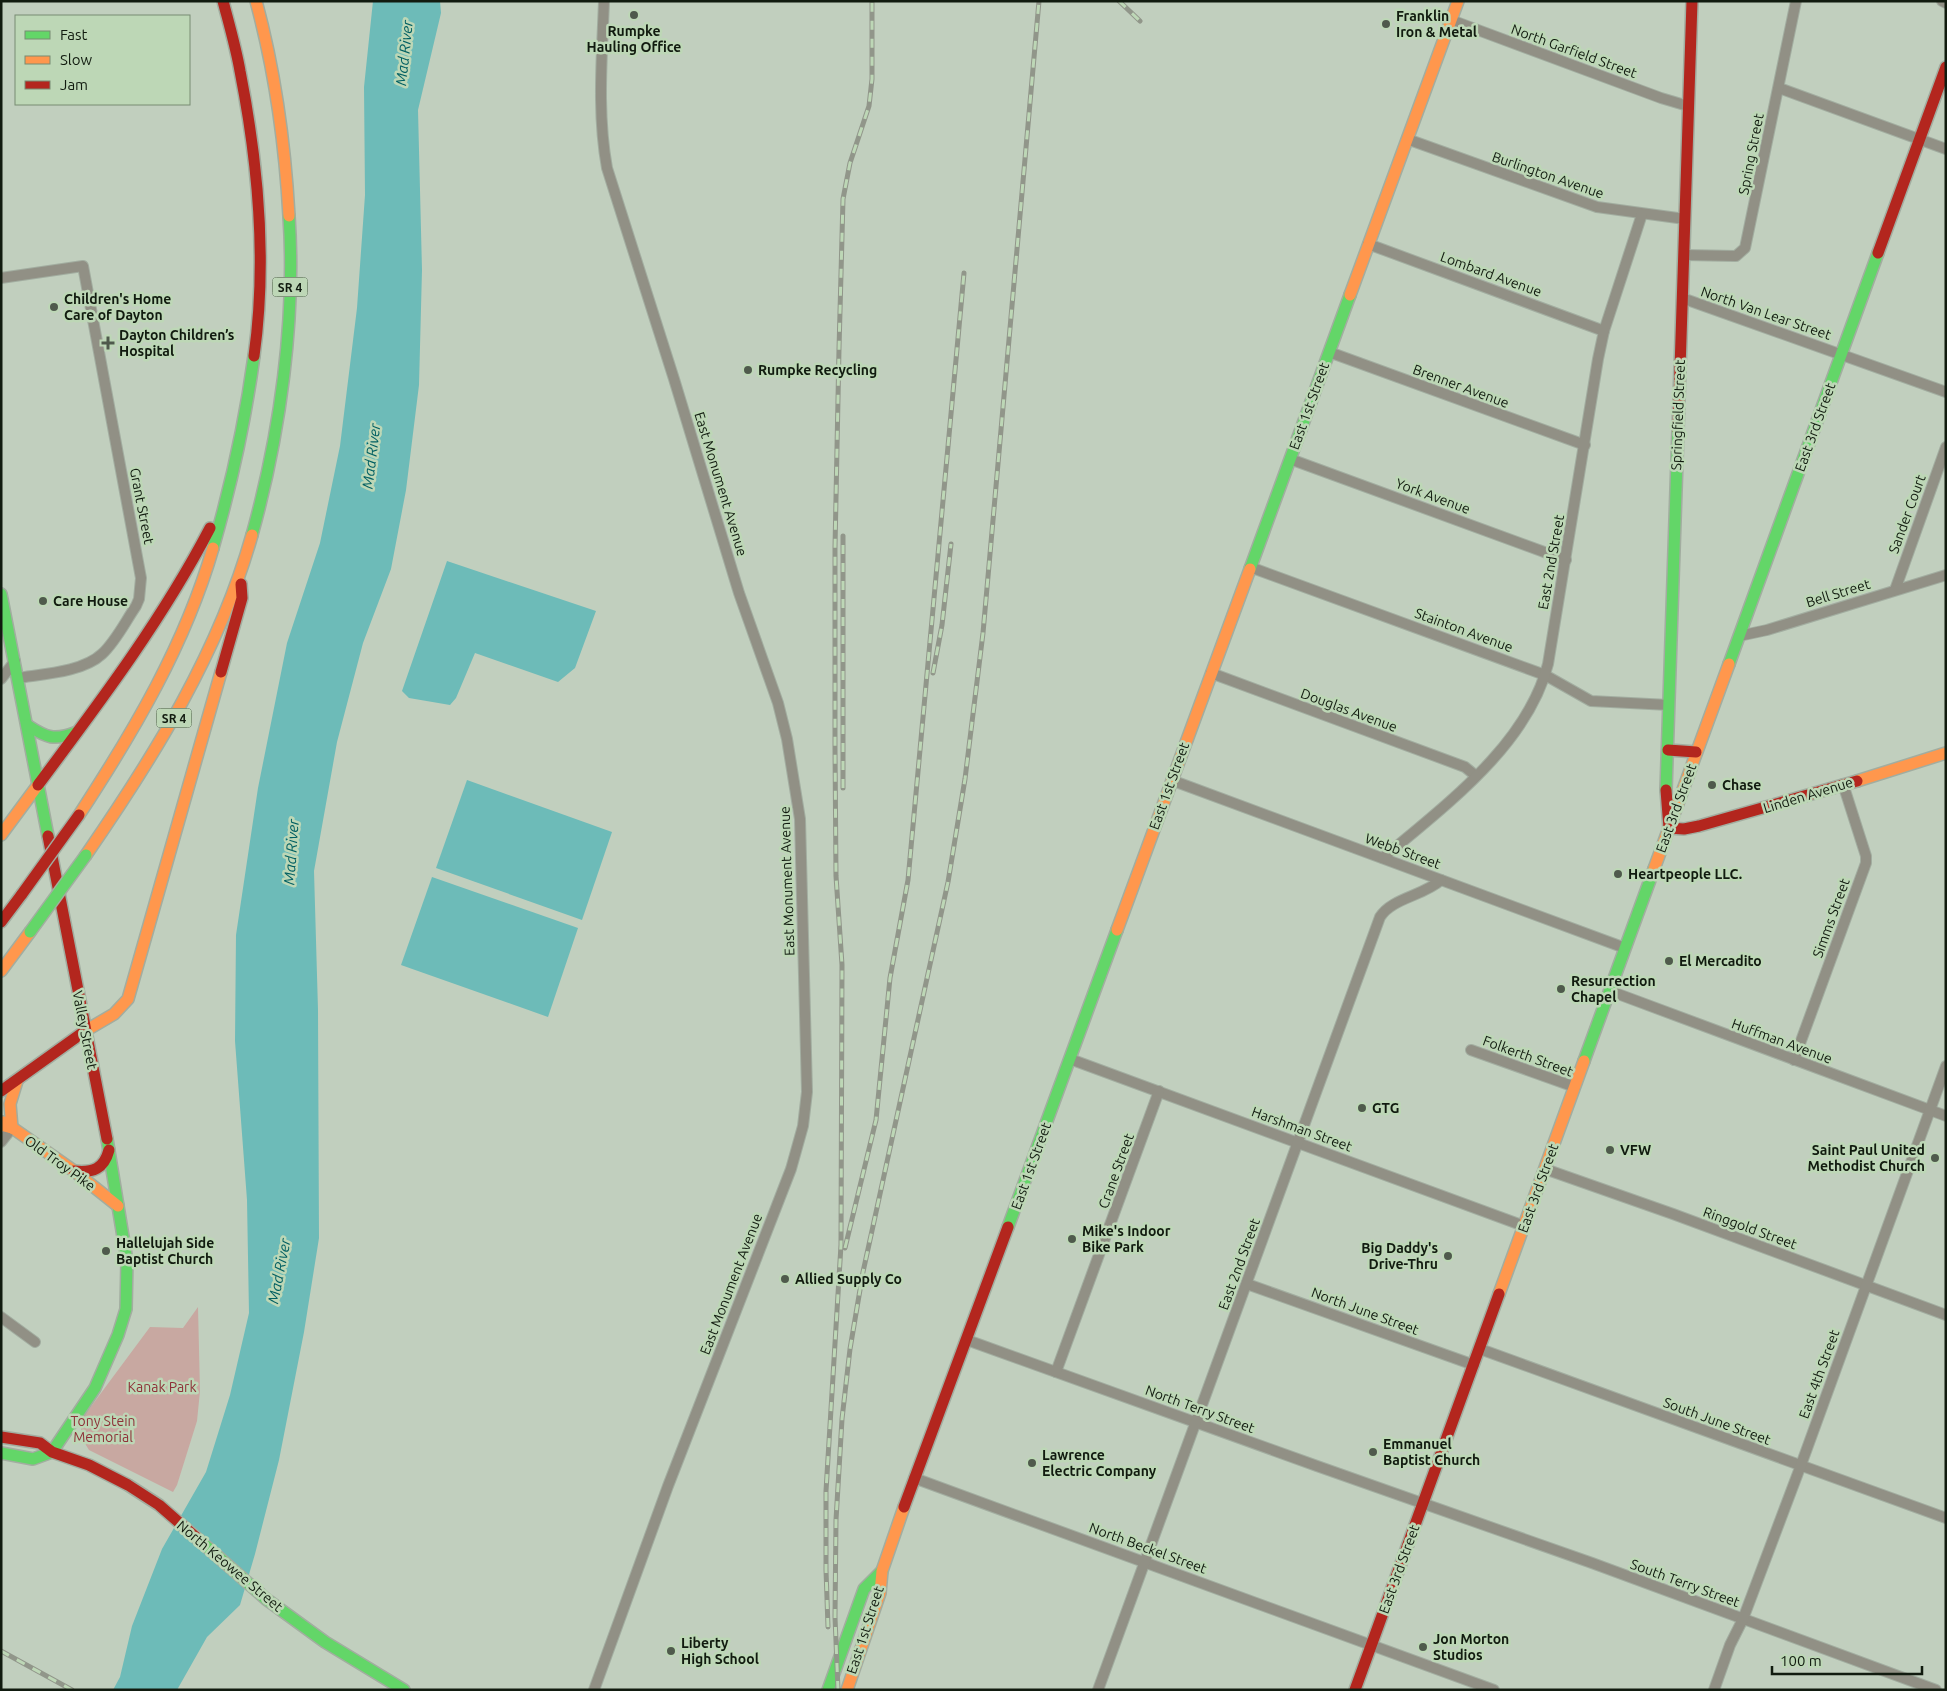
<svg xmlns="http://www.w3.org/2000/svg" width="1947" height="1691" viewBox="0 0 1947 1691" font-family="Ubuntu,sans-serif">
<rect width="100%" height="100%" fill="#c1cfbe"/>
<polygon fill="#c8a8a1" points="198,1307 200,1391 197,1421 177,1485 173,1492 89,1450 81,1437 81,1420 150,1327 183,1328"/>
<g fill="#6dbbb8">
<polygon points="373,1 440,1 441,13 418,110 422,270 419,385 406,490 391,569 363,643 337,742 314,871 318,1010 319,1238 304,1332 279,1460 255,1554 240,1605 207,1637 177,1690 113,1690 120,1677 132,1626 162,1549 206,1472 230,1395 249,1313 247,1200 235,1041 236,935 258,788 287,643 320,543 340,446 357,308 365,195 364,87"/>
<polygon points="447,561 596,611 575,668 558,682 475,653 456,698 450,705 409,698 402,691"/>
<polygon points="467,780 612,832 582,920 436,868"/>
<polygon points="432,877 578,928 548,1017 401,965"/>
</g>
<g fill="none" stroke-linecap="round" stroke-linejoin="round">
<defs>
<g id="street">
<polyline points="1942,1 1946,3"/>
<polyline points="1451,20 1661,98 1688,106"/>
<polyline points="1779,88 1946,149"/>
<polyline points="1407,139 1597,207 1685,219"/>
<polyline points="1368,244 1604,331"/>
<polyline points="1684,255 1736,256 1745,248 1796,1"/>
<path d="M1,278l82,-12 58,312 -2,21 -3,7c-11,16 -20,35 -34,48 -19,18 -59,20 -84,24"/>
<polyline points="1682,298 1946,392"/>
<polyline points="1329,352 1585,445"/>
<polyline points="1290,459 1566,560"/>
<polyline points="1250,567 1545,675 1591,701 1669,705"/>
<polyline points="1895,590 1946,447"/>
<polyline points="1739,636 1767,630 1946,575"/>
<polyline points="1211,673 1465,767 1476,776"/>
<polyline points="1,679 15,661"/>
<polyline points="1171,780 1625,948"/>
<path d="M1383,858c61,-52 144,-112 165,-194l50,-305 6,-28 38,-117"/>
<polyline points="1610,991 1946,1116"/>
<polyline points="1471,1050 1575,1087"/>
<polyline points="1070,1059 1524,1226"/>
<polyline points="1794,1060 1866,863 1866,856 1843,784"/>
<polyline points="1,1142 12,1128"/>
<polyline points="1545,1169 1673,1214 1946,1315"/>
<polyline points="1247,1284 1474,1365"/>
<polyline points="1,1317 35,1342"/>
<polyline points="967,1340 1317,1466 1592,1563 1936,1690"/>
<polyline points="1480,1349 1946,1518"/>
<polyline points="1056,1372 1159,1091"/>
<polyline points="914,1478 1494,1690"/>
<path d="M594,1690l74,-204 123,-317 12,-43 4,-34 -7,-273 -13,-80 -9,-36 -39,-110 -65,-214 -67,-211c-10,-55 -5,-111 -3,-167"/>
<path d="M1098,1690l282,-773c12,-19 43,-21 61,-37"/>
<polyline points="1714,1690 1730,1645 1743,1619 1801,1465 1946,1066"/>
</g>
<g id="fast">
<path d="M252,535c28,-101 44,-215 37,-319"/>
<path d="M213,548c19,-66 32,-125 41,-192"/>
<polyline points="1250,569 1350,295"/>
<polyline points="1,594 48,836"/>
<polyline points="1729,664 1878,253"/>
<path d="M27,725c20,13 27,16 50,7"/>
<polyline points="1666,790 1678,430"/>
<polyline points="1584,1061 1654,869"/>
<polyline points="1008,1227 1117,930"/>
<polyline points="52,1452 95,1388 118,1335 126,1309 127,1261 107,1139"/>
<polyline points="1,1453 33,1459 52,1452"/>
<polyline points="199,1540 266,1599 325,1642 404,1690"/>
<polyline points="828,1690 864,1589 882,1571"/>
</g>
<g id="slow">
<path d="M256,1c19,70 29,143 33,215"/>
<polyline points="1350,295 1458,1"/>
<polyline points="1857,781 1946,753"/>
<path d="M79,815c55,-84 106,-170 134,-267"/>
<polyline points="1,835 38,785"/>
<path d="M86,855c69,-100 133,-203 166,-320"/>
<polyline points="1654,869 1729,664"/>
<polyline points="1117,930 1250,569"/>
<polyline points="1,971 30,932"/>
<polyline points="85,1031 114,1014 128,999 221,672"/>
<polyline points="4,1122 74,1171 118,1206"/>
<polyline points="1,1125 12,1128"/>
<polyline points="12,1128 10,1104 17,1081"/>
<polyline points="1499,1294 1584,1061"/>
<polyline points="847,1690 880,1593 882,1571 904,1507"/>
</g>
<g id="jam">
<path d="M223,1c6,23 13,47 17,70 18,91 27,192 14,285"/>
<polyline points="1878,253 1946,67"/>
<polyline points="1678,430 1692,1"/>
<polyline points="221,672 242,598 241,584"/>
<polyline points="1668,750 1696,752"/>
<path d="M38,785c62,-83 124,-165 172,-257"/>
<polyline points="1666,790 1669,828 1684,829 1699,826 1857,781"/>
<polyline points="48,836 107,1139"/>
<polyline points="1,922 22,894"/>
<polyline points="1,1091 85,1031"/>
<path d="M74,1171c19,2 30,-2 35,-21"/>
<polyline points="1,1437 40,1443 52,1452 89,1465 128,1485 159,1505 199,1540"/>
<polyline points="904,1507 1008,1227"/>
<polyline points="1355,1690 1499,1294"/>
</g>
</defs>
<use href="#street" stroke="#a2ada0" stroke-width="12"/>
<use href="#fast" stroke="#a2ada0" stroke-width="14"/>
<use href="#slow" stroke="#a2ada0" stroke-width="14"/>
<use href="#jam" stroke="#a2ada0" stroke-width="14"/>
<use href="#street" stroke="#919085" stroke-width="10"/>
<use href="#fast" stroke="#63d668" stroke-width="11"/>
<use href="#slow" stroke="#ff974d" stroke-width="11"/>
<use href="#jam" stroke="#b3261e" stroke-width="11"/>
<defs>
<g id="rail">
<polyline points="1119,1 1140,21"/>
<polyline points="933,673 942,625 951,544"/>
<polyline points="843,788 843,536"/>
<polyline points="845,1248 876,1120 890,978 908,880 964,273"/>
<polyline points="828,1627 826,1570 826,1491 841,1245 842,965 836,876 835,747 835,548 839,349 843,199 850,163 869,106 872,79 872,1"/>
<polyline points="1,1651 72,1690"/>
<polyline points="838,1690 835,1617 836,1520 842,1419 850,1349 863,1272 948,882 965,779 983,633 1039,1"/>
</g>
</defs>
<use href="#rail" stroke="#91968a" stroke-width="5"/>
<use href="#rail" stroke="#bdd7b6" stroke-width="3" stroke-dasharray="9" stroke-linecap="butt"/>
<defs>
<polyline id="fast-bridge" points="30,932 86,855"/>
<polyline id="jam-bridge" points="22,894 79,815"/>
</defs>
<use href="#fast-bridge" stroke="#a2ada0" stroke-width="14" stroke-linecap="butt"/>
<use href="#jam-bridge" stroke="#a2ada0" stroke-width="14" stroke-linecap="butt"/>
<use href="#fast-bridge" stroke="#63d668" stroke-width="11"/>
<use href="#jam-bridge" stroke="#b3261e" stroke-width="11"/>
</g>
<g fill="#4f5a4c" stroke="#bdd7b6" stroke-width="2">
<circle cx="634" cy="15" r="5"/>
<circle cx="1386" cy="24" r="5"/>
<circle cx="54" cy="307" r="5"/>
<path d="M105.5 335.5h5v5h5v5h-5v5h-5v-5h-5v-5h5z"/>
<circle cx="748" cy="370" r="5"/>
<circle cx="43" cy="601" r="5"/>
<circle cx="1712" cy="785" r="5"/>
<circle cx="1618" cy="874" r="5"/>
<circle cx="1669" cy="961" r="5"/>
<circle cx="1561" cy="989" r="5"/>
<circle cx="1362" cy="1108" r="5"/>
<circle cx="1610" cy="1150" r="5"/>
<circle cx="1935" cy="1158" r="5"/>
<circle cx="1072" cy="1239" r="5"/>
<circle cx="106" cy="1251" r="5"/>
<circle cx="1448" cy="1256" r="5"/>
<circle cx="785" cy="1279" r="5"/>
<circle cx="1373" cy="1452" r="5"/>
<circle cx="1032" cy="1463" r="5"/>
<circle cx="1423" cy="1647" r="5"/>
<circle cx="671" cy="1651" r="5"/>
</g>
<g text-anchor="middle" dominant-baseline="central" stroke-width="5" stroke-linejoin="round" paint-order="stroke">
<g fill="#bdd7b6" stroke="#455341" stroke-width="1">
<rect x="272.5" y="277.5" width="35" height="19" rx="4"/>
<rect x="156.5" y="708.5" width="35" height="19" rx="4"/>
</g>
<g font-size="12" font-weight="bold" fill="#111b0f">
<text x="290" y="287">SR 4</text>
<text x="174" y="718">SR 4</text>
</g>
<g font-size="14" font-weight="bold" fill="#111b0f" stroke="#bdd7b6" text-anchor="start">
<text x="1396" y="16">Franklin<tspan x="1396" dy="16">Iron &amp; Metal</tspan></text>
<text x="634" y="31" text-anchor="middle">Rumpke<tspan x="634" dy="16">Hauling Office</tspan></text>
<text x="64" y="299">Children's Home<tspan x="64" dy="16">Care of Dayton</tspan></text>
<text x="119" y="335">Dayton Children’s<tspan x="119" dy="16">Hospital</tspan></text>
<text x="758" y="370">Rumpke Recycling</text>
<text x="53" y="601">Care House</text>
<text x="1722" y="785">Chase</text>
<text x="1628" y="874">Heartpeople LLC.</text>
<text x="1679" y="961">El Mercadito</text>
<text x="1571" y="981">Resurrection<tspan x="1571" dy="16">Chapel</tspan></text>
<text x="1372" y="1108">GTG</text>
<text x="1620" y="1150">VFW</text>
<text x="1925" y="1150" text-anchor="end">Saint Paul United<tspan x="1925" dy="16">Methodist Church</tspan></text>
<text x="1082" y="1231">Mike's Indoor<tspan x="1082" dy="16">Bike Park</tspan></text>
<text x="116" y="1243">Hallelujah Side<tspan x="116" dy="16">Baptist Church</tspan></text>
<text x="1438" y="1248" text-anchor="end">Big Daddy's<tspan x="1438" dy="16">Drive-Thru</tspan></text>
<text x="795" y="1279">Allied Supply Co</text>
<text x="1383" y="1444">Emmanuel<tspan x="1383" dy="16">Baptist Church</tspan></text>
<text x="1042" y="1455">Lawrence<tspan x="1042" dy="16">Electric Company</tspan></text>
<text x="1433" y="1639">Jon Morton<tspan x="1433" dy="16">Studios</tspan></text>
<text x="681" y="1643">Liberty<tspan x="681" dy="16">High School</tspan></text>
</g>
<g font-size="14" fill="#111b0f" stroke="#bdd7b6">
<text transform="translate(1574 51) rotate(20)">North Garfield Street</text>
<text transform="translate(1751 154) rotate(-79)">Spring Street</text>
<text transform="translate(1548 175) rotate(19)">Burlington Avenue</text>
<text transform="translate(1491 274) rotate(20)">Lombard Avenue</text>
<text transform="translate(1766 313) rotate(19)">North Van Lear Street</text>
<text transform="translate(1461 386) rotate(20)">Brenner Avenue</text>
<text transform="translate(1309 406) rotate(-70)">East 1st Street</text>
<text transform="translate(1678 415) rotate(-88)">Springfield Street</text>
<text transform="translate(1815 427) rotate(-70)">East 3rd Street</text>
<text transform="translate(721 484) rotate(73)">East Monument Avenue</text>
<text transform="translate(1433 496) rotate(20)">York Avenue</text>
<text transform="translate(142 506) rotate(79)">Grant Street</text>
<text transform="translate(1907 514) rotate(-70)">Sander Court</text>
<text transform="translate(1551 562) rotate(-80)">East 2nd Street</text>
<text transform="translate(1838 593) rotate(-17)">Bell Street</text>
<text transform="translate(1464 630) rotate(20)">Stainton Avenue</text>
<text transform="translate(1349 710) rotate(20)">Douglas Avenue</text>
<text transform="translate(1169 786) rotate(-70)">East 1st Street</text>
<text transform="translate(1808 795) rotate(-17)">Linden Avenue</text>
<text transform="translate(1676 808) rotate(-70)">East 3rd Street</text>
<text transform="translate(1403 851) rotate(20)">Webb Street</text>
<text transform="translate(787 881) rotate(-92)">East Monument Avenue</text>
<text transform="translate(1831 918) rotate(-70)">Simms Street</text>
<text transform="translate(85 1030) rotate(79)">Valley Street</text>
<text transform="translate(1782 1041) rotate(20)">Huffman Avenue</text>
<text transform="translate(1528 1056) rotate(20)">Folkerth Street</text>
<text transform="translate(1302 1129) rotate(20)">Harshman Street</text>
<text transform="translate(60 1163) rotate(36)">Old Troy Pike</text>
<text transform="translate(1031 1166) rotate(-70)">East 1st Street</text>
<text transform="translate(1116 1171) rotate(-70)">Crane Street</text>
<text transform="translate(1538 1188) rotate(-70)">East 3rd Street</text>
<text transform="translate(1750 1228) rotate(20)">Ringgold Street</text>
<text transform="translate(1239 1264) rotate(-70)">East 2nd Street</text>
<text transform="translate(731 1284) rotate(-69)">East Monument Avenue</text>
<text transform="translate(1365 1311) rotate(20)">North June Street</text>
<text transform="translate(1819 1374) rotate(-70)">East 4th Street</text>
<text transform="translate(1200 1409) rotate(20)">North Terry Street</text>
<text transform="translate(1717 1421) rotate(20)">South June Street</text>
<text transform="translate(1148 1548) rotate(20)">North Beckel Street</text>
<text transform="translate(230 1566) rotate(40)">North Keowee Street</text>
<text transform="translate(1399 1569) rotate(-70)">East 3rd Street</text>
<text transform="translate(1685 1583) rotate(20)">South Terry Street</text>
<text transform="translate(865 1630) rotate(-72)">East 1st Street</text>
</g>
<g font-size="14" fill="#8e3138" stroke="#bdd7b6">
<text x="162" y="1387">Kanak Park</text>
<text x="103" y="1421">Tony Stein<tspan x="103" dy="16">Memorial</tspan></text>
</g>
<g font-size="15" font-style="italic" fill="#005f62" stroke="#bdd7b6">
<text transform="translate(404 53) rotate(-84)">Mad River</text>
<text transform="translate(371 456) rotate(-83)">Mad River</text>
<text transform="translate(291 852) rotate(-86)">Mad River</text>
<text transform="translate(279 1271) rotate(-79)">Mad River</text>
</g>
</g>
<rect width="1947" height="1691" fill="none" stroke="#111b0f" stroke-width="5"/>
<rect x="15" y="15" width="175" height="90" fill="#bdd7b6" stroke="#788c73"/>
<rect x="25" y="31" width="25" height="8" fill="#63d668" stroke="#788c73"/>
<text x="60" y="40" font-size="15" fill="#111b0f">Fast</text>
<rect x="25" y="56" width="25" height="8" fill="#ff974d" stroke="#788c73"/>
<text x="60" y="65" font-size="15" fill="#111b0f">Slow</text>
<rect x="25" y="81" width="25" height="8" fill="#b3261e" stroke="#788c73"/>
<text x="60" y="90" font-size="15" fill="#111b0f">Jam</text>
<path d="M1772 1666v8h150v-8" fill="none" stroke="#111b0f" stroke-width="2.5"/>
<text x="1780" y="1666" font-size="15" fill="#111b0f" stroke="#bdd7b6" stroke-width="4" paint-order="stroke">100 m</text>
</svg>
